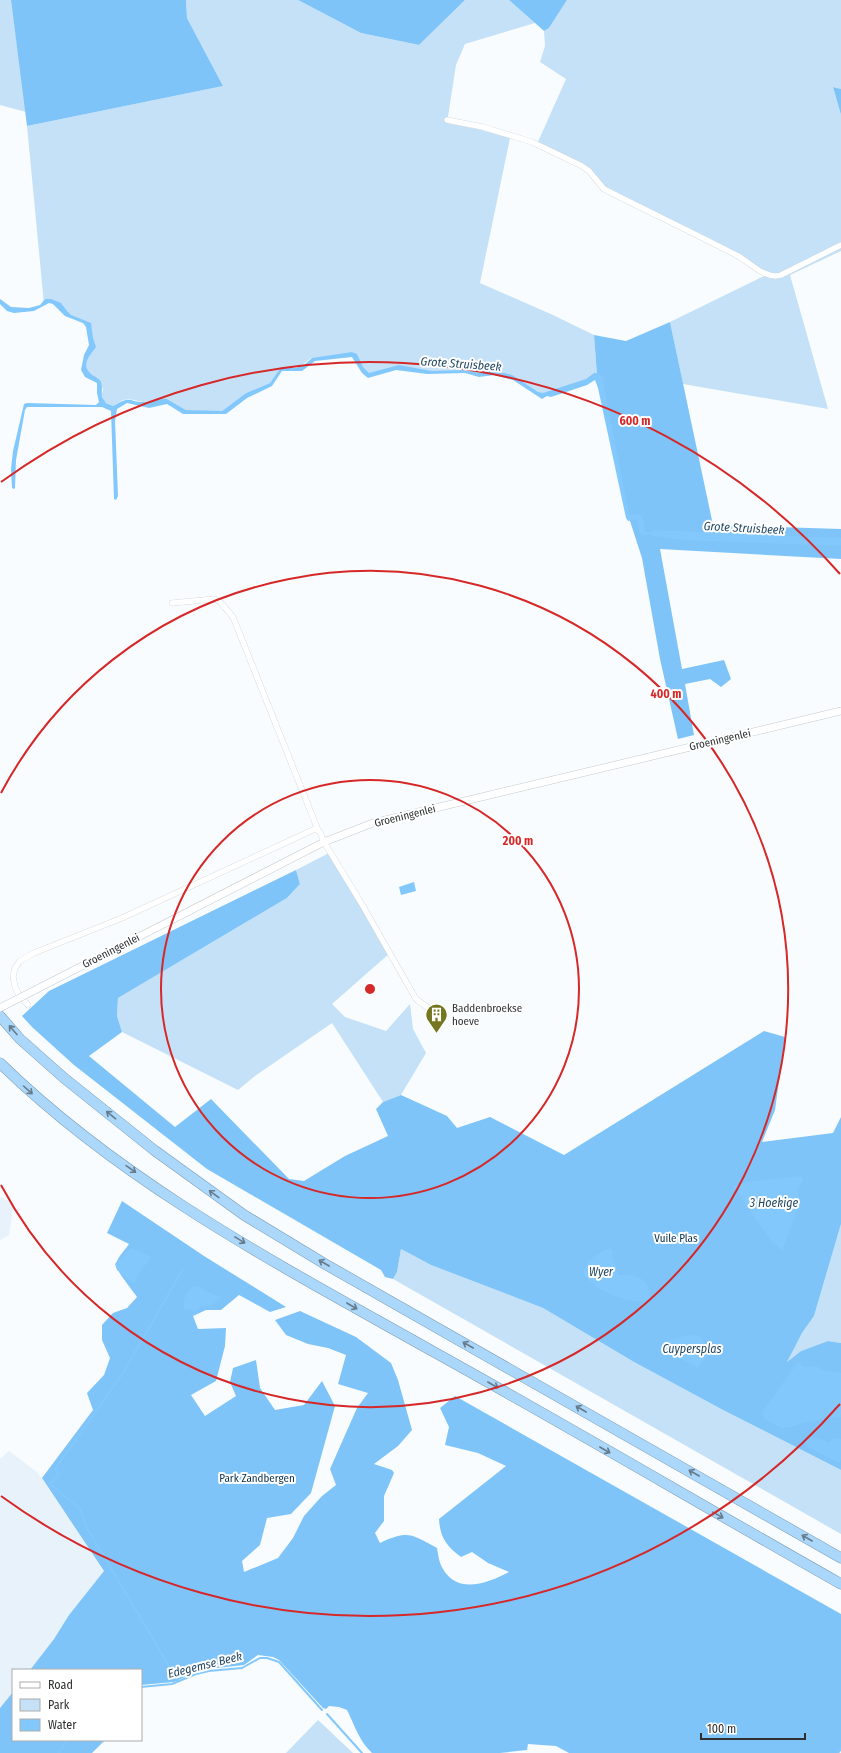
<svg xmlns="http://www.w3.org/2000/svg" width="841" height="1753" viewBox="0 0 841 1753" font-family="'Fira Sans Condensed',sans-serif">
<rect width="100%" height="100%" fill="#f8fcfe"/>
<g fill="#e7f2fb">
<polygon points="0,1197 14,1203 9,1235 0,1240"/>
<polygon points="9,1451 38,1473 104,1571 69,1615 54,1639 30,1670 13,1670 13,1692 0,1708 0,1459"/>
</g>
<g fill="#c5e1f7">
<polygon points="0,0 11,0 26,112 0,105"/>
<polygon points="186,0 298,0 361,33 419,45 465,0 509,0 535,23 465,44 456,65 447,123 482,130 510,138 480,283 553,315 594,335 597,375 543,396 513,378 496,373 479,376 466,371 440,373 396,368 366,374 354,355 313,360 311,358 300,367 281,367 270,383 246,393 222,411 218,412 186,410 167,399 143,402 129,399 123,400 113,406 105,402 101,395 103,390 100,380 84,370 85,364 91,352 89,326 74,319 61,306 51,301 44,304 27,126 223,86 187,18"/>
<polygon points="567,0 841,0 841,89 833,87 841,115 841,251 790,275 828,409 683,384 670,322 766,275 750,263 604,189 589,171 537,144 566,79 540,62 545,46 544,31 549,28"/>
<polygon points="331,852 390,953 332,1004 345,1017 386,1031 410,1004 413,1029 426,1053 401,1095 383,1102 332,1023 255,1076 238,1090 122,1032 117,1016 118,998 287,898 300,884 296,870"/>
<polygon points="841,1224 841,1343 828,1341 801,1351 786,1363 802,1333 814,1316"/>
<polygon points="401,1249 431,1265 543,1308 634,1362 723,1410 841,1470 841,1534 393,1279 397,1272"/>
<polygon points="318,1720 353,1753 286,1753"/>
</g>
<g fill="#7ec4f8">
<polygon points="11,0 186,0 187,18 223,86 27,126"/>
<polygon points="298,0 465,0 419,45 361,33"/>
<polygon points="509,0 567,0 549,28 544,31"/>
<polygon points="833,87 841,89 841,115"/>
<polygon points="670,322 713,525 841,529 841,559 660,549 682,669 724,660 731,679 721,687 710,679 685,684 694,735 678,739 660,659 642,558 629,518 597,375 594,335 626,341"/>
<polygon points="296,870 300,884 287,898 118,998 117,1016 122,1032 89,1056 175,1127 211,1099 289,1179 304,1181 345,1156 388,1136 376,1109 383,1102 401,1095 447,1116 457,1128 490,1117 564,1155 764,1031 785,1037 775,1110 762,1142 833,1133 841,1117 841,1224 814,1316 802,1333 787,1362 801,1351 828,1341 841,1343 841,1470 723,1410 634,1362 543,1308 431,1265 401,1249 397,1272 393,1279 385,1277 381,1270 207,1169 74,1065 32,1027 22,1016 49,991"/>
<path d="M122,1201l82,55 82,51 -16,5 -31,-17 -18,15h-15l-13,6 5,13 28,-1 -1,18 -9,35 -25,14 14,21 31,-20 -6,-14 3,-14 23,-8 4,28 15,22 29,-5 18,-24 13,25 -24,87 -20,21 -24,4 -7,27 -18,16 2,11 34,-14 15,-20 11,-22 18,-20 14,-11 -6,-16 27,-61 11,-15 -30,-9 8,-29 -18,-7 -20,-4 -22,-9 -11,-15 25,-9 56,26 35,26 7,17 14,50 -14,16 -24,18 18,6 2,3 -10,23v25l-9,12 5,10c28,-13 31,-9 57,5 1,6 2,15 6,21 15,26 45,14 66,3l-21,-9 -16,-11 -11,5c-15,-11 -21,-20 -22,-38l67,-53 -28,-13 -33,-8 4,-18 -9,-19 15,-12 386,218v135l-3,4h-269l-13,-7 -28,-2 -1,6 -27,3h-128c-13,-12 -17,-27 -25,-43l-8,-3 -10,-1 -3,3 -3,-1 -44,-48 -6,-3 -15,-2 -14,10 -36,4 -12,3 -22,10 -33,3v-15h-111l24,-31 15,-24 35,-44 -62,-93 51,-68 -6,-17 17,-18 6,-17 -8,-18v-15l11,-12 14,-5 10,-11c-4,-6 -22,-28 -21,-32 0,-6 9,-15 13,-21l-22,-11z"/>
<polygon points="13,1692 13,1740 105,1740 92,1753 0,1753 0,1708"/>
</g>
<g fill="#82c8fd">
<path d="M0,299l11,8 18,1 11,-3 5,-6h6l10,4 6,8 4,4 20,8 2,15 3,9c-7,10 -17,19 -2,29 3,2 6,3 7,6 2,6 0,10 1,15l4,6 7,3c20,-12 15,-3 33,-4 7,0 14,-4 21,-3l19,11 36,1 24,-18 24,-10 11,-16 14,1 8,-2 9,-8 40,-6 5,2 6,13 6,6 30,-8 33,6 34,-1 12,3 13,-3 21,5 26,17 5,1 43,-14 8,-6h4l4,3 27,137 3,2 6,-1 4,2 4,19 -3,1 -4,-5 -2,-12 -9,2 -2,-3 -28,-130 -3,-8 -8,5 -36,12 -4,-1 -5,3 -29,-19 -19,-5 -15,2 -14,-4 -38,1 -31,-4 -28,8 -6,-5 -10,-16 -37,4 -13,10h-20l-10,15 -25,12 -21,16h-43l-16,-10 -18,4 -22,-5 -10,6 -2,12 3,75 -2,4 -2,-1 -3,-88 -9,-4h-75l-2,3 -9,50 -1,28 -1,1 -2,-1 -1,-19 2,-18 11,-47 3,-1 69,2 3,-3 -2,-9v-10l-12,-6 -4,-7 3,-15 5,-10 -3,-18 -3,-4 -18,-7 -12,-12 -4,-1 -15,8 -20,2 -7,-2 -7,-7z"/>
<polygon points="652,530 841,538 841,546 683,540 652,536"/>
<polygon points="414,882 416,891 401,895 399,887"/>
<path d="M801,1176l2,5c-6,7 -7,12 -2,19l-19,51 -12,-12 -37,-53 15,-4z"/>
<polygon points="132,1248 150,1256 151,1258 139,1273 135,1281 133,1283 117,1270 115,1264 127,1251"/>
<path d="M610,1248l3,4 -1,4 6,19c18,0 33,2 32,25 -25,5 -49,-8 -67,-25 1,-14 15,-22 27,-27z"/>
<path d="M194,1286h6l5,5 15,5 1,3 -10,6 -12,2v2l-4,3 -8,-3 -3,1c-2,-10 2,-18 10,-24z"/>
<path d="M690,1335c16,1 13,8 18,20l-11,13c-9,-8 -30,-12 -36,-20l2,-5 10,-4z"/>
<polygon points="798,1362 804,1367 816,1366 825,1371 841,1373 841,1417 802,1423 791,1427 781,1428 764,1419 762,1412"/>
<polygon points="812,1437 824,1440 829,1443 834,1437 841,1439 841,1459 839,1463 805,1445 806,1440"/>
</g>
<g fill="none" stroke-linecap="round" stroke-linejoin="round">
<g stroke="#82c8fd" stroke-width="2">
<polyline points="644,533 654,533"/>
<polyline points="178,1681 87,1528 80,1509 50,1484 59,1475 55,1469 123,1373 183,1269"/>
<polyline points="141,1687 172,1684 196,1674 209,1671 242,1668 260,1658 267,1658 279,1662 322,1710"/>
<polyline points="327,1714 362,1753"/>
<polyline points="59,1753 67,1740"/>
<polyline points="838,1753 841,1749"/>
</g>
<defs>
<g id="minor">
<path d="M447,120l36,7 49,15 50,24 7,5 15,18c45,23 90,44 134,67 13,7 27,24 43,19l60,-30"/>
<polyline points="172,603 215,599 220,602 233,617 318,830"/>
<polyline points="28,1005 19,995 15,987 13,976 15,968 20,961 34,953 122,918 315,829 320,832 324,842 360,901 416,999 439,1016"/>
</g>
<polyline id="tertiary" points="37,989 324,842 373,823 841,711"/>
<g id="motorway">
<polyline points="0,1016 20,1039 64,1078 154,1150 244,1215 325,1264 841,1558"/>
<path d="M0,1063c125,122 283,204 434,289 137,76 271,155 407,232"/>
</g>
</defs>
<use href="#minor" stroke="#c6cacd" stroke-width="6"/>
<use href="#tertiary" stroke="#c6cacd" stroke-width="8"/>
<use href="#motorway" stroke="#7f9db4" stroke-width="11"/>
<use href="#minor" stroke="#fff" stroke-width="5.5"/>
<use href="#tertiary" stroke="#fff" stroke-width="7"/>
<use href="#motorway" stroke="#aad7fa" stroke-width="10"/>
<defs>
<polyline id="tertiary-bridge" points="0,1008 37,989"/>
</defs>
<use href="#tertiary-bridge" stroke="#c6cacd" stroke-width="8" stroke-linecap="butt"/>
<use href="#tertiary-bridge" stroke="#fff" stroke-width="7"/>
</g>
<defs><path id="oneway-shaft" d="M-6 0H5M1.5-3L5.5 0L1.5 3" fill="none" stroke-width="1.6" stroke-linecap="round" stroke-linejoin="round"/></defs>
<g stroke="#667b8c">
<use href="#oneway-shaft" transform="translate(13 1030) rotate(-131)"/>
<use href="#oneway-shaft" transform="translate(28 1090) rotate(42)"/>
<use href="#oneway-shaft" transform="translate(111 1115) rotate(-141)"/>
<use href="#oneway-shaft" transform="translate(131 1169) rotate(35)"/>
<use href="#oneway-shaft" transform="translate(214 1194) rotate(-144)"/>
<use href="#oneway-shaft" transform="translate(240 1240) rotate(31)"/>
<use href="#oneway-shaft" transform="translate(324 1263) rotate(-150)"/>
<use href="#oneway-shaft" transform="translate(352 1306) rotate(30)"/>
<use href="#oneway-shaft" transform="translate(468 1345) rotate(-150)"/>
<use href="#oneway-shaft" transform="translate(493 1385) rotate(30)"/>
<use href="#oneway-shaft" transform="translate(581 1409) rotate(-150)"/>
<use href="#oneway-shaft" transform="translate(605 1450) rotate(30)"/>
<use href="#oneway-shaft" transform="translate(694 1473) rotate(-150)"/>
<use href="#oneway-shaft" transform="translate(718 1515) rotate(29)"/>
<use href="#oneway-shaft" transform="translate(807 1538) rotate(-150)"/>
</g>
<g fill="none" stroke="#d62828" stroke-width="2">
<circle cx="370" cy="989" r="209"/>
<path d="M1 793A418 418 0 1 1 1 1185"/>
<path d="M840 1404A627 627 0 0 1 1 1496M1 482A627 627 0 0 1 840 574"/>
</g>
<defs>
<symbol id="building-pin" viewBox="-11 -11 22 30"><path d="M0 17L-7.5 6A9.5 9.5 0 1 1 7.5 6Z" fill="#74771f" stroke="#fff"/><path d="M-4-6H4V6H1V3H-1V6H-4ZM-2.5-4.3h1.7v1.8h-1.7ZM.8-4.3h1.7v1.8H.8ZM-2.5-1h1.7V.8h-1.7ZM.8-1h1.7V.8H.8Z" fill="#fff"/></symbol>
</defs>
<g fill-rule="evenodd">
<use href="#building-pin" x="424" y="1002" width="25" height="34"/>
</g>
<g text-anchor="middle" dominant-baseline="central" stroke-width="4" stroke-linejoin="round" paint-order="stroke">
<g font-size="11" fill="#2f3032" stroke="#fff">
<text transform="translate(720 740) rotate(-13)">Groeningenlei</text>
<text transform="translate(405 816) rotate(-14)">Groeningenlei</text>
<text transform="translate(111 951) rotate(-27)">Groeningenlei</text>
</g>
<g font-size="11" fill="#2f3032" stroke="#fff" text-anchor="start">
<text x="452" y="1008">Baddenbroekse<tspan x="452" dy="13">hoeve</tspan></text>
</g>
<g font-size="11" fill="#09324b" stroke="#fff">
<text x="676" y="1238">Vuile Plas</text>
<text x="257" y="1478">Park Zandbergen</text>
</g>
<g font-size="12" font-style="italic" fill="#234964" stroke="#fff">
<text transform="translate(461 364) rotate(4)">Grote Struisbeek</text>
<text transform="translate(744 528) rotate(3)">Grote Struisbeek</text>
<text x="774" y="1203">3 Hoekige</text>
<text x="601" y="1272">Wyer</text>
<text x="692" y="1349">Cuypersplas</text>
<text transform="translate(205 1665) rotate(-14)">Edegemse Beek</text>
</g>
</g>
<circle cx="370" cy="989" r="6" fill="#d62828" stroke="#fff" stroke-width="2"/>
<g font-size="12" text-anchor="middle" font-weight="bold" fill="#d62828" stroke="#fff" stroke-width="4" stroke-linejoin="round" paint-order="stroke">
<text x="635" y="425">600 m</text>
<text x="666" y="698">400 m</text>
<text x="518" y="845">200 m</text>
</g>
<rect x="12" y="1669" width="130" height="72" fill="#ffffff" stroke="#acacad"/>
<rect x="20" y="1682" width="20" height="6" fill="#ffffff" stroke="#acacad"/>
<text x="48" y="1689" font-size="12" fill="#2f3032">Road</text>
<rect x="20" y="1699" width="20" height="12" fill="#c5e1f7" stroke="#acacad"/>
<text x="48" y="1709" font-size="12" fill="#2f3032">Park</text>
<rect x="20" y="1719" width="20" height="12" fill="#82c8fd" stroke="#acacad"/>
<text x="48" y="1729" font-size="12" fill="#2f3032">Water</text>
<path d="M701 1733v6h104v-6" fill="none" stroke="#2f3032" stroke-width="2"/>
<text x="707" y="1733" font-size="12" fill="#2f3032" stroke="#ffffff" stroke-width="3" paint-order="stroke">100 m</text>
</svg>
